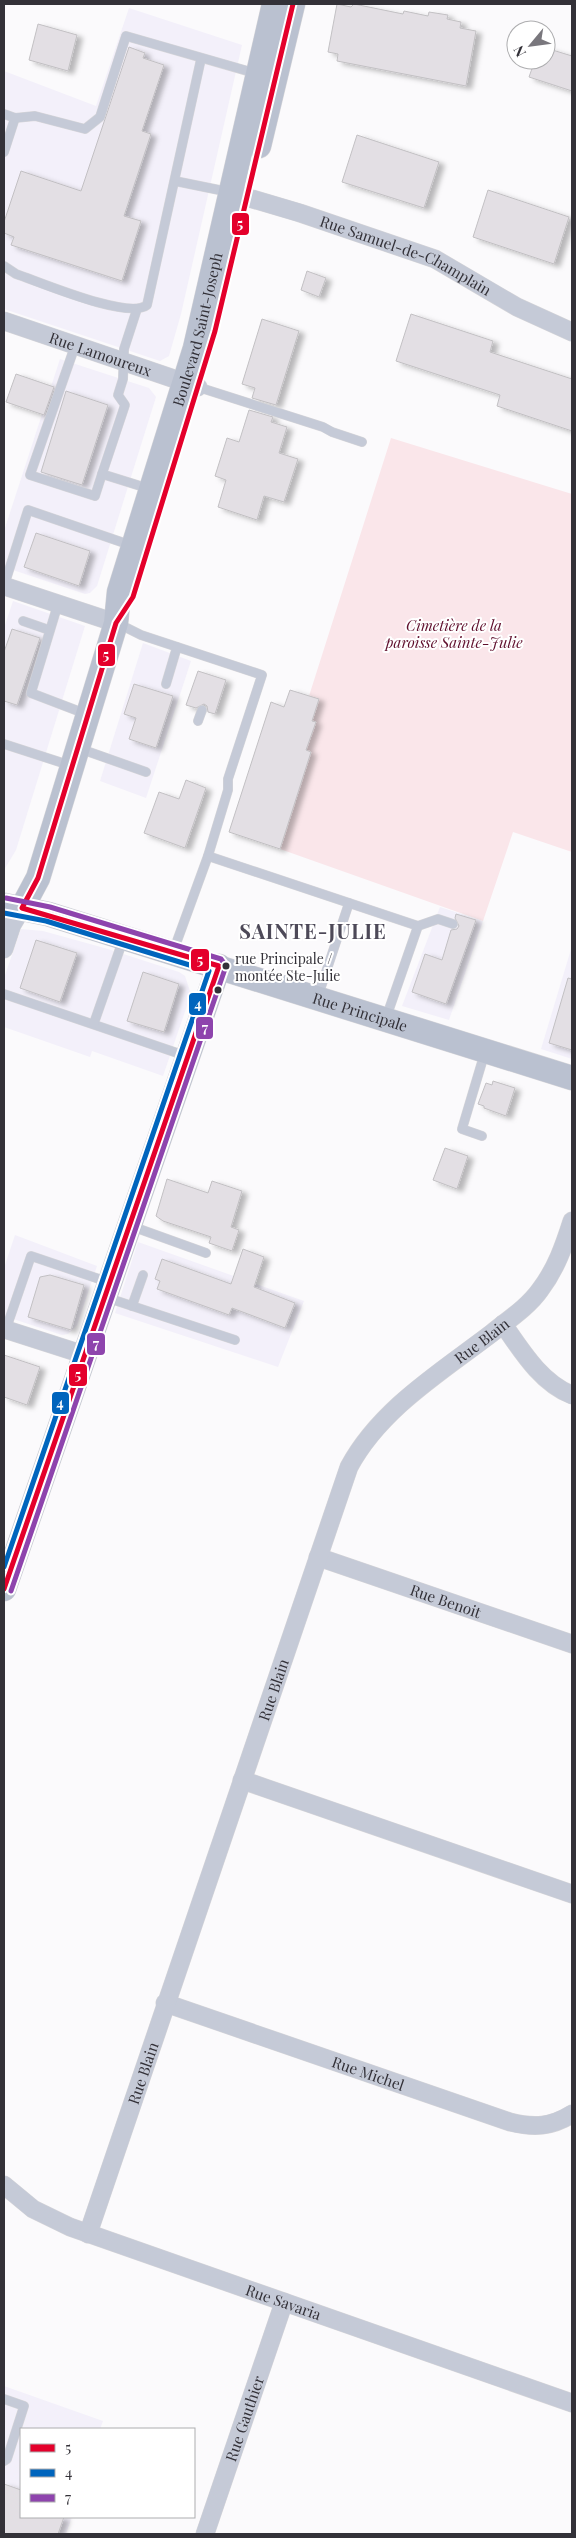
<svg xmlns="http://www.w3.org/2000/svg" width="576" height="2538" viewBox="0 0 576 2538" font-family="'Playfair Display',serif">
<defs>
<filter id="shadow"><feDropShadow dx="5.5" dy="3" stdDeviation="2.5" flood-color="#0004"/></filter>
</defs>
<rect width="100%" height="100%" fill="#fbfafc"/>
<g fill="#f3f0fa">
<polygon points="129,8 242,45 181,314 169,356 160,361 4,309 4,71 96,106"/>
<polygon points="60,359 149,388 156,397 97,586 90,593 85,594 4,567 4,531"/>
<polygon points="13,601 85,626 16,850 4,870 4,628"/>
<polygon points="143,643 191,661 146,798 100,781"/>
<polygon points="440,907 483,921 449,1020 402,1006"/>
<polygon points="21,929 43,931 108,949 179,972 185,976 191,994 163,1076 92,1051 90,1057 4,1027 4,978"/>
<polygon points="572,946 572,1059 541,1049"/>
<polygon points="15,1235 97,1266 77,1325 68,1334 62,1335 4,1316 4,1268"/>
<polygon points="138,1242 304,1301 278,1367 115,1313"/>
<polygon points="4,2386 103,2421 100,2429 21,2429 21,2517 72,2517 66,2534 4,2534"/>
</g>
<polygon fill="#fae6ea" points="391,438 572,494 572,852 513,832 483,921 280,849 311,752 306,751 315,723 312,721 319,699 309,696"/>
<g fill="#e3dfe4" stroke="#c2c0c3" filter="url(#shadow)">
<polygon points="337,4 351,7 354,4 403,14 404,11 428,16 429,12 448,15 447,19 461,22 460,28 476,31 466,86 337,61 338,54 328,52"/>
<polygon points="38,24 77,35 68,71 29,60"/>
<polygon points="129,47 145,53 143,58 164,65 142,131 151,134 124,216 141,221 122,281 11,245 14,237 4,233 4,222 21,171 81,191"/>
<polygon points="546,48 572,56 572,91 529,77 535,60 546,60"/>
<polygon points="357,135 439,162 424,208 342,182"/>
<polygon points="488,190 569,217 554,264 473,237"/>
<polygon points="307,271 326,278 319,297 301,290"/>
<polygon points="411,314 493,341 490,352 572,379 572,431 497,406 500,395 396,361"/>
<polygon points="262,319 299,331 276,405 252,398 255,388 242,384"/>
<polygon points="16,374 54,387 44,415 6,402"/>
<polygon points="66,391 108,405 82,485 41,472"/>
<polygon points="249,410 273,417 271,422 287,427 279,453 298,459 284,502 264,496 257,520 218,507 226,480 215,476 227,438 239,442"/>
<polygon points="36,533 90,551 79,586 24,567"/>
<polygon points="12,629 40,638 17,705 4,701 4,652"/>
<polygon points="198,671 226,680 215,714 208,712 207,706 204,704 196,708 186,705"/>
<polygon points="134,684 173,696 156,748 129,739 136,718 124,714"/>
<polygon points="290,690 319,699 312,721 316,722 306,750 311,752 280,849 229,832 271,702 284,707"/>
<polygon points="186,780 206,788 185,848 144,833 159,792 179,799"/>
<polygon points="456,914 476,920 446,1004 412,992 425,954 442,960 451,930 457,929 459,926 455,918"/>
<polygon points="36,940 77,953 60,1002 20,988"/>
<polygon points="143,972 179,984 164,1032 127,1021"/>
<polygon points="568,978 572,979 572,1050 549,1043"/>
<polygon points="493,1081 515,1088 506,1116 484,1108 484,1106 478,1104 486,1083 492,1085"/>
<polygon points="445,1148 468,1156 457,1189 433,1180"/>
<polygon points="167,1179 208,1193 212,1181 242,1191 231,1227 239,1230 232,1251 209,1243 211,1237 163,1221 156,1216"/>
<polygon points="243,1249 264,1257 254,1287 295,1303 285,1328 232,1308 229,1315 157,1289 160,1281 155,1279 162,1259 231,1284"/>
<polygon points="50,1275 84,1285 71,1330 28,1317 40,1277"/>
<polygon points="4,1355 40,1367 27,1405 4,1397"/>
<polygon points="4,2484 21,2490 21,2517 64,2517 58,2534 4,2534"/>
</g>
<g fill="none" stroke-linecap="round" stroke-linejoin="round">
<defs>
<g id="lane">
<polyline points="4,114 15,118 4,152"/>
<polyline points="15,118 35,116 85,129 100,117 126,36 258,74"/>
<polyline points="175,181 229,192"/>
<path d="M4,266l12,8c24,8 112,46 131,31l54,-246"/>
<polyline points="137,309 124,349 123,379 118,395 125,405 102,474 150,489"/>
<polyline points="75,346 30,475 95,496 102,474"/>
<polyline points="198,387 323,427 332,432 362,442"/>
<polyline points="4,586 28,510 133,546"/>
<polyline points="58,604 31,693 86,714"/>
<polyline points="23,621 49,630"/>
<polyline points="117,623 141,635 262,675 228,779 228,790 208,856 173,952"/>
<polyline points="166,684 177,647"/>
<polyline points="198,721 202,710"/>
<polyline points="4,744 72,766"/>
<polyline points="78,748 146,772"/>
<polyline points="208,856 418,926 386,1018"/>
<polyline points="418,926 438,919 453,924"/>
<polyline points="4,994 186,1056"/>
<polyline points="318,996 349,903"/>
<polyline points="94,1023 123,940"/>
<polyline points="482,1136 462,1129 485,1052"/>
<polyline points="131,1226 206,1253"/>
<polyline points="105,1297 235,1340"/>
<polyline points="132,1306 143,1275"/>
<polyline points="6,1329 31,1256 108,1282"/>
<polyline points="4,2399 24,2406 7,2459 4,2461"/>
</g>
<g id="street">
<path id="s1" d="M232,193l68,20 135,46 82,48 55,25"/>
<path id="s2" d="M4,321l194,66"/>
<polyline points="4,586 116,623"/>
<polyline points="4,949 12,925 22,908"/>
<path d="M503,1324c18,26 38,59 69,71"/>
<polyline points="4,1329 85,1355"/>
<path id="s3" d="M318,1557l254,87"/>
<polyline points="242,1780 572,1894"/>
<path id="s4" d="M165,2003l345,119c24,6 41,5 62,-8"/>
<path id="s5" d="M4,2185l29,24 37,18 502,176"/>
<path id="s6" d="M88,2234l261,-767c31,-58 92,-95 143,-134 16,-13 36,-26 48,-43 16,-21 24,-44 32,-69"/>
<path id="s7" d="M205,2534l79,-232"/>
</g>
<g id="secondary">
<polyline points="259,146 293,4"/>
<path id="s8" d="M4,905l44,9 524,164"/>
<path id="s9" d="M22,908l16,-30 78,-255 3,-31 76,-244 79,-344"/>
<polyline points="4,1589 219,966"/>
</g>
</defs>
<use href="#lane" stroke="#d7d6d9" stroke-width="10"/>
<use href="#street" stroke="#d7d6d9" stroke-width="19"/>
<use href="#secondary" stroke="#d7d6d9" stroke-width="25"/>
<use href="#lane" stroke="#c5cad7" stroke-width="9"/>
<use href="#street" stroke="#c5cad7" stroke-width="18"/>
<use href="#secondary" stroke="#bac1d0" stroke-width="24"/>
<defs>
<polyline id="bus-1" points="4,1589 219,966 22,908 38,878 116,623 133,597 215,331 293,4"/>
<polyline id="bus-2" points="4,913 46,921 209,971 4,1567"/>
<polyline id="bus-3" points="6,898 50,907 221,959 226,966 11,1591"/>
</defs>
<use href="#bus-1" stroke="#fff" stroke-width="9"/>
<use href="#bus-2" stroke="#fff" stroke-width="9"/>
<use href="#bus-3" stroke="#fff" stroke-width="9"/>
<use href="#bus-1" stroke="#e4002b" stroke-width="5"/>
<use href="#bus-2" stroke="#0065bd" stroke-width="5"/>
<use href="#bus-3" stroke="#8e44ad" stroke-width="5"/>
</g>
<g fill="#333138" stroke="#fff" stroke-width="2">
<circle cx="226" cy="966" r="4.5"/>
<circle cx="218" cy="990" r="4.5"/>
</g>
<g text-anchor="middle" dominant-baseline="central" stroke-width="4" stroke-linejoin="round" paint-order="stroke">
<g font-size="14" fill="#333138" stroke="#fff" text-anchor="start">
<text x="235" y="958">rue Principale /<tspan x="235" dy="17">montée Ste-Julie</tspan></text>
</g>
<g font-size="15" fill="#333138" stroke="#fff">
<text stroke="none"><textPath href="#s1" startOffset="185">Rue Samuel-de-Champlain</textPath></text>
<text stroke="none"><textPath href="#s9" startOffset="606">Boulevard Saint-Joseph</textPath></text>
<text stroke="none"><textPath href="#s2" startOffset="102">Rue Lamoureux</textPath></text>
<text stroke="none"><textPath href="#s8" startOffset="372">Rue Principale</textPath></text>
<text stroke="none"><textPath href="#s6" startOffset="995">Rue Blain</textPath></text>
<text stroke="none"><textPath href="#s3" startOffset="135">Rue Benoit</textPath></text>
<text stroke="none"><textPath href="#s6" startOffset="575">Rue Blain</textPath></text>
<text stroke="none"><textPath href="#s6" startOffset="170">Rue Blain</textPath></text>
<text stroke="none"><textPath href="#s4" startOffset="215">Rue Michel</textPath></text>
<text stroke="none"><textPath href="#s5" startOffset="305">Rue Savaria</textPath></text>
<text stroke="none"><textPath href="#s7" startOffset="122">Rue Gauthier</textPath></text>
</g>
<g font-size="15" font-style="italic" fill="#5f0e2c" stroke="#fff">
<text x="454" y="625">Cimetière de la<tspan x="454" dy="17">paroisse Sainte-Julie</tspan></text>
</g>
<g font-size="20" font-weight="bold" letter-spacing="1" fill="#4d4958" stroke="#fff">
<text x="313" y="930">SAINTE-JULIE</text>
</g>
</g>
<g stroke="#fff" stroke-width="2">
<rect x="231" y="212" width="19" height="24" rx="5" fill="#e4002b"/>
<rect x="97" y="643" width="19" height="24" rx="5" fill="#e4002b"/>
<rect x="190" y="948" width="20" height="24" rx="5" fill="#e4002b"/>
<rect x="188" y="992" width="19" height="24" rx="5" fill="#0065bd"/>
<rect x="195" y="1016" width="19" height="24" rx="5" fill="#8e44ad"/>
<rect x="86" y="1332" width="20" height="24" rx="5" fill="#8e44ad"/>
<rect x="68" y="1363" width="20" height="24" rx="5" fill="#e4002b"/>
<rect x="51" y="1391" width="19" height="24" rx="5" fill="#0065bd"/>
</g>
<g font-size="14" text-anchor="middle" font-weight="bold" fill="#fff">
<text x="240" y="229">5</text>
<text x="106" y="660">5</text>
<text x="200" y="965">5</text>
<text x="198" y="1009">4</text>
<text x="205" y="1033">7</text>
<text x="96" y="1349">7</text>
<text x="78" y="1380">5</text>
<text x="60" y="1408">4</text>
</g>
<rect width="576" height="2538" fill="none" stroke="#333138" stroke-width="10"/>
<rect x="20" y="2428" width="175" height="90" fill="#ffffff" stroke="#adadaf"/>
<rect x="30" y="2444" width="25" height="8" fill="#e4002b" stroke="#adadaf"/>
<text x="65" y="2453" font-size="15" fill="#333138">5</text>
<rect x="30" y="2469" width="25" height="8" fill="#0065bd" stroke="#adadaf"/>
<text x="65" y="2478" font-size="15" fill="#333138">4</text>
<rect x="30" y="2494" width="25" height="8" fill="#8e44ad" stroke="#adadaf"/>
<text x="65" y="2503" font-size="15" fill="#333138">7</text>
<g transform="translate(531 45) rotate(241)"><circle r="24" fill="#ffffff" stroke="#adadaf"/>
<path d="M0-4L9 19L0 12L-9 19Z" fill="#79777d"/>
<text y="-8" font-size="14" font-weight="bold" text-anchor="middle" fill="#333138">N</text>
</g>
</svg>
